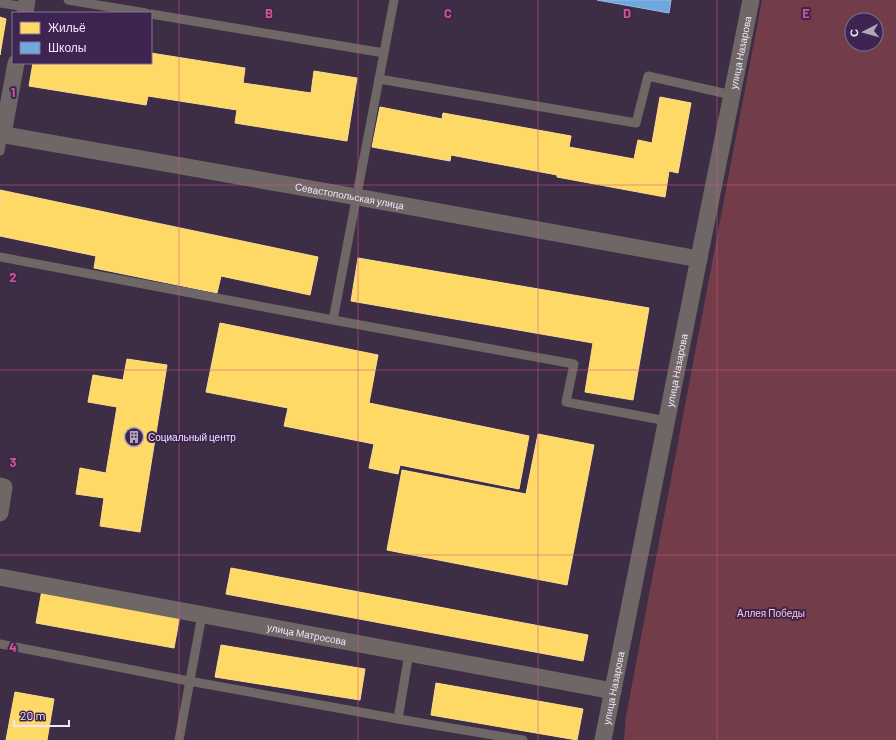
<svg xmlns="http://www.w3.org/2000/svg" width="896" height="740" viewBox="0 0 896 740" font-family="Barlow,sans-serif">
<rect width="100%" height="100%" fill="#3d2e46"/>
<path fill="#733c49" fill-rule="evenodd" d="M762,0h134v740h-272l2,-24zM852,20h24v24h-24z"/>
<g fill="#ffd966" stroke="#fbdd93">
<polygon points="0,17 6,19 0,55"/>
<polygon points="151,53 245,68 243,83 311,93 314,71 357,78 347,141 235,123 237,110 148,96 146,105 29,86 33,63 151,63"/>
<polygon points="660,97 691,103 678,173 669,171 665,197 557,177 557,175 451,155 450,161 372,147 380,107 442,119 443,113 571,136 569,147 634,159 638,140 652,143"/>
<polygon points="0,190 318,257 310,295 221,276 217,293 94,268 96,256 0,236"/>
<polygon points="358,258 649,308 633,400 585,392 593,343 351,301"/>
<polygon points="220,323 378,355 369,403 529,436 519,489 400,465 398,474 369,468 374,444 284,426 288,408 206,392"/>
<polygon points="127,359 167,365 140,532 100,526 104,498 76,494 80,468 106,473 117,407 88,402 93,375 123,380"/>
<polygon points="538,434 594,445 567,585 387,550 402,470 526,494"/>
<polygon points="231,568 588,635 583,661 226,594"/>
<polygon points="42,590 180,615 174,648 36,623"/>
<polygon points="221,645 365,669 360,700 215,677"/>
<polygon points="436,683 583,709 577,740 431,715"/>
<polygon points="15,692 54,699 47,740 6,740"/>
</g>
<polygon fill="#6fa8dc" stroke="#96bae6" points="597,0 671,0 669,13"/>
<g fill="none" stroke-linecap="round" stroke-linejoin="round">
<g stroke="#6f6765" stroke-width="9">
<polyline points="68,0 146,13"/>
<polyline points="0,3 26,7"/>
<polyline points="151,14 384,53"/>
<polyline points="379,79 394,0"/>
<polyline points="0,151 3,134"/>
<polyline points="0,257 333,320 379,79 636,123 648,76 732,95"/>
<polyline points="333,320 574,364 566,402 667,421"/>
<polyline points="0,644 189,681 398,719"/>
<polyline points="409,653 398,719 523,740"/>
<polyline points="179,740 202,615"/>
</g>
<g stroke="#6f6765" stroke-width="17">
<polyline points="25,13 27,0"/>
<path id="s1" d="M0,134l357,63 342,62"/>
<polyline points="3,134 16,63"/>
<polyline points="0,486 4,487 0,513"/>
<path id="s2" d="M0,577l613,114"/>
<path id="s3" d="M603,740l96,-482 52,-258"/>
</g>
</g>
<path fill="none" stroke="#d0568b" stroke-width="1" stroke-opacity="0.55" d="M179,0v740M358,0v740M538,0v740M717,0v740M0,185h896M0,370h896M0,555h896"/>
<defs>
<symbol id="building-ring" viewBox="-11 -11 22 22"><circle r="9.5" fill="#3e2451" stroke="#b3a5bc" stroke-width="1.5"/><path d="M-4-6H4V6H1V3H-1V6H-4ZM-2.5-4.3h1.7v1.8h-1.7ZM.8-4.3h1.7v1.8H.8ZM-2.5-1h1.7V.8h-1.7ZM.8-1h1.7V.8H.8Z" fill="#b3a5bc"/></symbol>
</defs>
<g fill-rule="evenodd">
<use href="#building-ring" x="123" y="426" width="22" height="22"/>
</g>
<g text-anchor="middle" dominant-baseline="central" stroke-width="4" stroke-linejoin="round" paint-order="stroke">
<g font-size="10" fill="#f2e5fc" stroke="#3e2451">
<text stroke="none"><textPath href="#s3" startOffset="701">улица Назарова</textPath></text>
<text stroke="none"><textPath href="#s1" startOffset="355">Севастопольская улица</textPath></text>
<text stroke="none"><textPath href="#s3" startOffset="377">улица Назарова</textPath></text>
<text stroke="none"><textPath href="#s2" startOffset="312">улица Матросова</textPath></text>
<text stroke="none"><textPath href="#s3" startOffset="53">улица Назарова</textPath></text>
</g>
<g font-size="10" fill="#f2e5fc" stroke="#3e2451" text-anchor="start">
<text x="148" y="437">Социальный центр</text>
</g>
<g font-size="10" fill="#fdc8ce" stroke="#3e2451">
<text x="771" y="613">Аллея Победы</text>
</g>
</g>
<g font-size="13" text-anchor="middle" font-weight="bold" fill="#d0568b" stroke="#3e2451" stroke-width="4" stroke-linejoin="round" paint-order="stroke">
<text x="269" y="18">B</text>
<text x="448" y="18">C</text>
<text x="627" y="18">D</text>
<text x="806" y="18">E</text>
<text x="13" y="97">1</text>
<text x="13" y="282">2</text>
<text x="13" y="467">3</text>
<text x="13" y="652">4</text>
</g>
<rect x="12" y="12" width="140" height="52" fill="#3e2451" stroke="#867195"/>
<rect x="20" y="22" width="20" height="12" fill="#ffd966" stroke="#867195"/>
<text x="48" y="32" font-size="12" fill="#f2e5fc">Жильё</text>
<rect x="20" y="42" width="20" height="12" fill="#6fa8dc" stroke="#867195"/>
<text x="48" y="52" font-size="12" fill="#f2e5fc">Школы</text>
<g transform="translate(864 32) rotate(264)"><circle r="19" fill="#3e2451" stroke="#867195"/>
<path d="M0-3L7 15L0 10L-7 15Z" fill="#b3a5bc"/>
<text y="-6" font-size="11" font-weight="bold" text-anchor="middle" fill="#f2e5fc">С</text>
</g>
<path d="M14 720v6h55v-6" fill="none" stroke="#f2e5fc" stroke-width="2"/>
<text x="20" y="720" font-size="12" fill="#f2e5fc" stroke="#3e2451" stroke-width="3" paint-order="stroke">20 m</text>
</svg>
